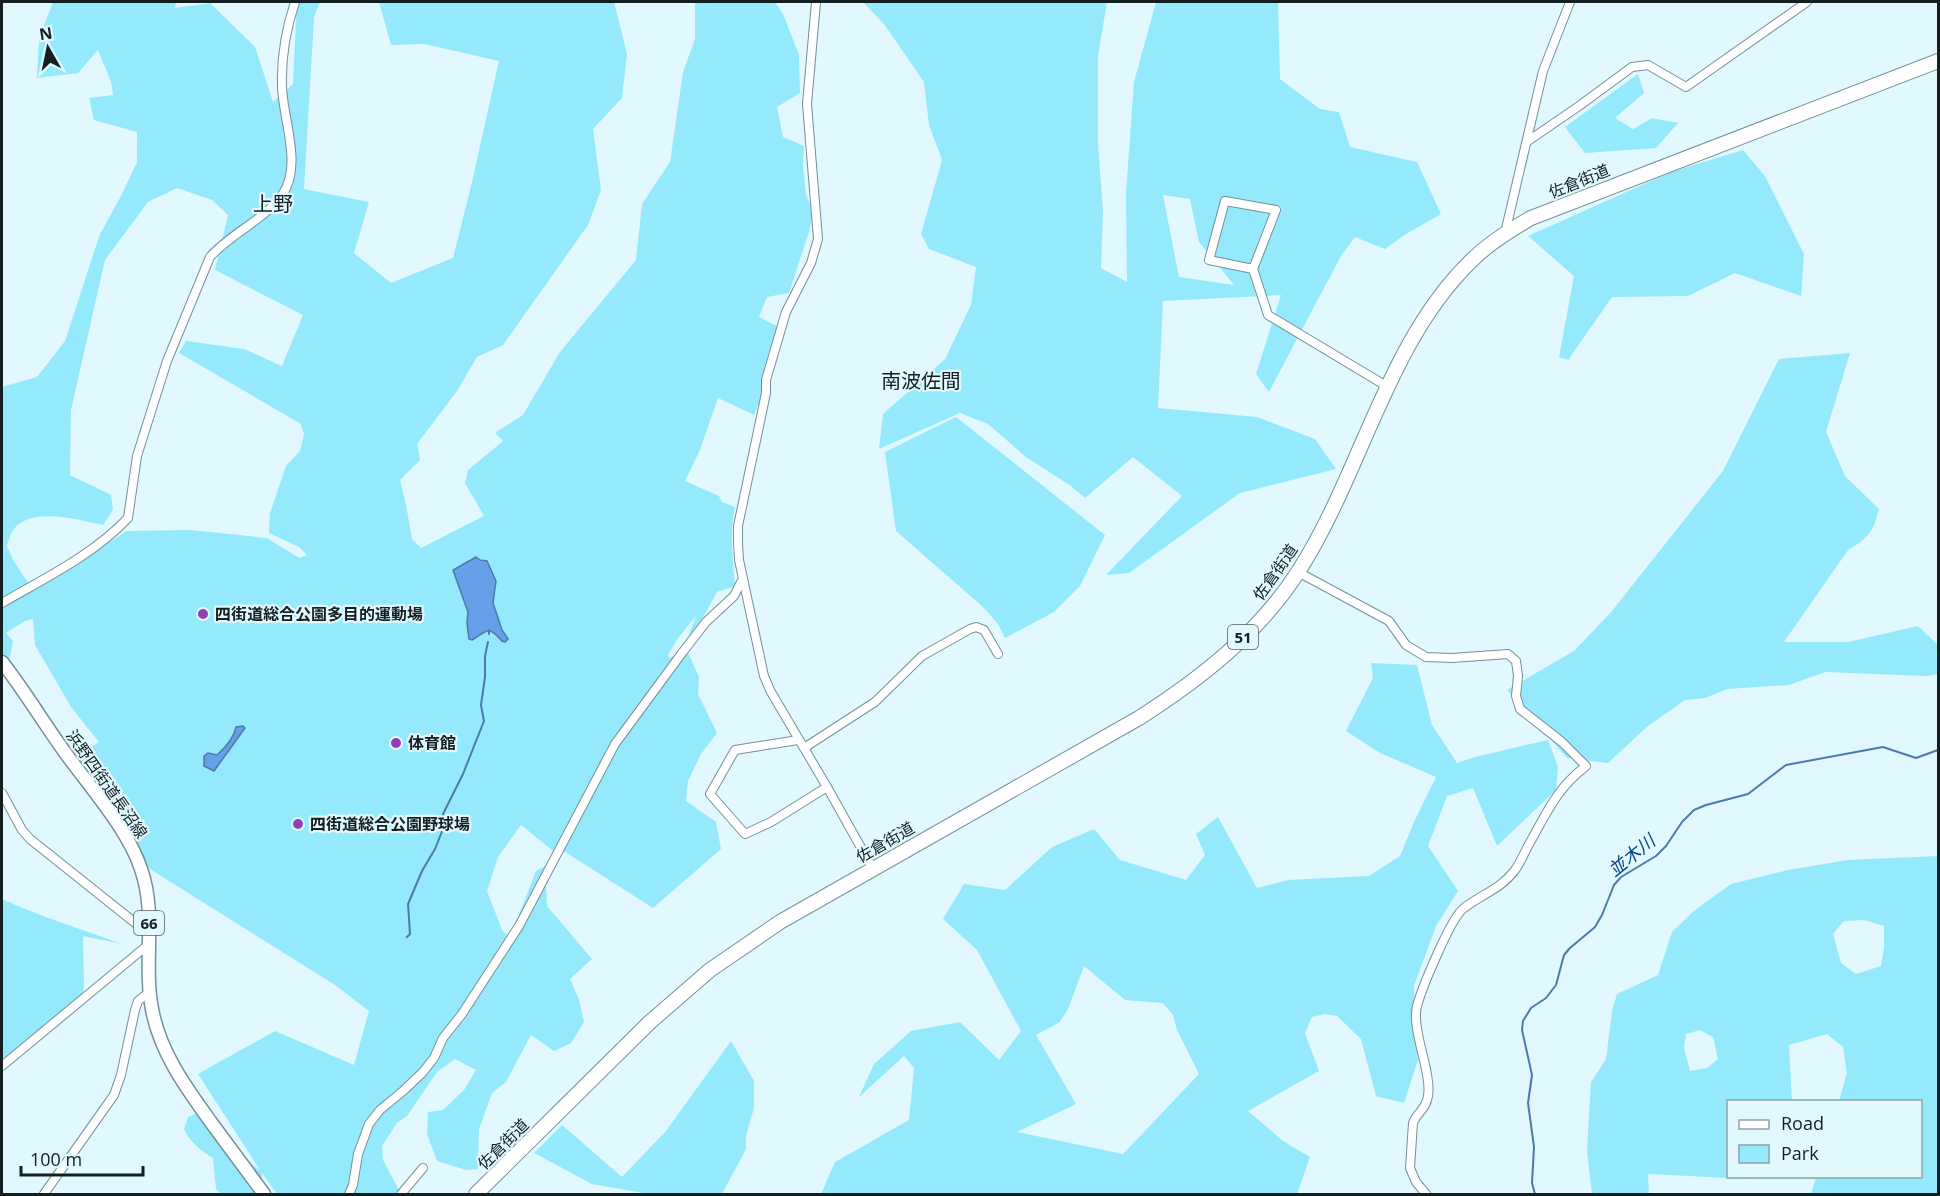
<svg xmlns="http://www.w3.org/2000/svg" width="1940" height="1196" viewBox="0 0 1940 1196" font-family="'Open Sans','Noto Sans JP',sans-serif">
<rect width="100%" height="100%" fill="#e1f8fe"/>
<g fill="#95e9fd" fill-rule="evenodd">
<path d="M53,2h123l-1,6 35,-5 45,44 18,55 20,-18 4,-82h23l-6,15 -10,172 65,13 -15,51 37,30 62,-25 20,-80 26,-117 -75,-17 -33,1 -12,-43h235l13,52 -5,44 -29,31 8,61 -13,35 -85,120 -26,12 -20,34 -40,53 3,16 -20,20 6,25 6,34 9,9 63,-32 -19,-33 3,-13 35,-29 -8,-8 28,-18 37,-63 76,-92 6,-56 28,-42 13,-90 12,-33v-37h80l8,12 16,41 1,38 -23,14 6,30 21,9 -1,19 3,29 7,19 -4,19 -20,61 -22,4 -8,20 18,9 -16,71 -7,18 -36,-17 -18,52 -15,31 34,15 3,6 13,5c-6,27 -2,52 0,79l-18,6 -31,56 13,29 -1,17 19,39 -16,21 -13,27 -2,20 30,21 5,27 -68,59 -91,-58 -4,5 -37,-30 -23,32 -11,34 15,39 8,8 26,-67 9,-5 2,40 45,53 -22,20 9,21 5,22 -13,21 -17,8 -23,-16 -25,47 -14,11 -13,36 -1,40 -12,1 -29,-9 -10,-27 1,-22 15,-2 21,-20 12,-20 -21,-11 -18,13 -30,44 -10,7 -15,23 1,14 18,34h-124l-15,-21v10l-5,10 -7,1h-29l-5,-5 -3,-31c-12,-7 -23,-16 -29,-29l4,-12 14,-6c23,16 36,45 58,59l-62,-96 77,-43 79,34 15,-54 -34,-26 -185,-116 -76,-110 25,-17 -28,-35 -36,-62 -2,-26 -8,2 -19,12 7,8 -4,21 -7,-9v-266l35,-10 28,-36 35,-107 21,-38 16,-34v-30l-43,-12 -5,-22 24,-3 -2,-13 -13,-32 -20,23 -41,5 2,-39zM177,188l35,12 16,15 -13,55 88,45 -21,51 -38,-17 -58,-8 -7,12 122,71 3,10 -4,17 -14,15 -16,47 -1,20 30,14 8,8 -8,3 -32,-20 -77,-8 -63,1 -95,58 -19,-29 -6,-14c1,-5 3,-10 5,-14 16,-27 67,-12 91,-7l10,-15 -2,-15 -41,-20 1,-65 34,-150 43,-58zM696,616l-14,37 -13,5 -1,-3 10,-17z"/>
<path d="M863,2h244l-9,54v88l5,67 -2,57 26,14 -1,-90 8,-110 22,-80h122l2,77 40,30 19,3 11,35 67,15 24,52 -35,20 -21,15 -30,-12 -14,19 -72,136 -13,-18 25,-79 -118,6 -5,107 99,9 58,22 21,30 -96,24 -111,80 -23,2 76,-79 -49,-39 -48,41 -14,-12 -45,-29 -38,-33 -28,-11 -81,36 4,-35 62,-55 26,-54 5,-38 -47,-18 -8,-15 21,-74 -13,-35 -5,-43 -40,-58zM1163,195l27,4 9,43 35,43 -55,-8z"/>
<polygon points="1638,74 1644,93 1615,118 1633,129 1652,118 1678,123 1656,148 1585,153 1565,127"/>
<polygon points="1743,150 1765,176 1804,254 1801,296 1735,273 1688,296 1612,297 1568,360 1559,357 1574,276 1528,236 1671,172"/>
<path d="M1850,353l-24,79 19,44 34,33c-6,23 -10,29 -31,41l-64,92h64l70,-16 20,19v29l-11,2 -102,-4 -36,13 -62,4 -22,9 -20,2 -37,26 -40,37 -41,-5 -60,-68 67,-39 38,-40 111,-140 56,-112z"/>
<polygon points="956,417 1105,535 1080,586 1054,612 1005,638 998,624 983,607 896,531 885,452"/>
<path d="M1371,663l46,2 15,60 25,38 18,-6 73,-17 10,27 -2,23 -59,56 -24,-58 -26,8 -19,50 30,45 -22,35 -22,60 4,74 -14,43 -28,-7 -15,-57 -24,-23 -12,-2 -13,3 -7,16 14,38 -71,40 35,30 27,16 -13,37h-476l14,-32 74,-42 5,-52 -10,-12 -45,41 15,-33 37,-33 49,-9 39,38 22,-29 -44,-81 -34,-31 21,-35 41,6 47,-43 42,-18 26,31 66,20 19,-25 -9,-21 22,-17 39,71 31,-8 81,-4 31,-20 14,-34 22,-45 -56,-24 -34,-22 27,-53zM1084,966l41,34 38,3 10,12 4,15 22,44 -76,80 -106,-22 59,-28 -40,-69 24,-13 8,-13z"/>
<path d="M1938,856v338h-127l5,-17 104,-1v-74l-81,-1 8,-28 -4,-26 -16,-13 -38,11 3,56 -64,1v74l24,1 -1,2 -103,-5 1,20h-57l-5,-43 4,-69 15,-23 6,-48 5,-17 41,-19 14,-43 23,-22 36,-26 57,-14 60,-10zM1864,920l20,6v22l-3,18 -25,8 -15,-11 -8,-29 11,-13zM1700,1030l13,7 5,22 -11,9 -17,3 -6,-23 2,-14z"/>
<path d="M2,899c39,18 80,30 120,45l-39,-8 1,53 -10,24 -50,32 -22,17z"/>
<polygon points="731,1041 754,1081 754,1108 746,1136 746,1149 722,1194 649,1194 592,1184 534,1153 562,1125 622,1177 666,1131"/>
</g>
<g fill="#659fe7" stroke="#4d79ac" stroke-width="1.5">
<path d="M476,557l4,3 7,1 9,20 -3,22 9,27 6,9 -3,3 -3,-1c-15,-17 -14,-10 -30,-1l-3,-1 -2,-16 1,-11 -15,-42z"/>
<path d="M243,726l2,2 -31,43 -10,-5v-10l4,-3 9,2c8,-7 17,-17 19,-28z"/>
</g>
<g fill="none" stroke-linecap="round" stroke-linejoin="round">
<g stroke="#4d79ac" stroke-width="2">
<polyline points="489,634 489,630"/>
<polyline points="407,937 410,934 408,904 422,871 435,849 445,824 443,814 463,774 484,721 481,705 485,677 485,656 488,642"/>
<polyline points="1535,1194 1532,1183 1534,1147 1528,1103 1532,1075 1522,1030 1523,1021 1531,1008 1546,998 1556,985 1564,955 1570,948 1595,927 1602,915 1614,885 1621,877 1656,856 1666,846 1682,822 1694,810 1706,805 1748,794 1786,765 1883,747 1916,758 1938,750"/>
</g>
<defs>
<g id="street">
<polyline points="816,2 807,104 818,239 811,263 786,312 766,380 766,393 738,526 738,543 739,560 764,676 771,692 827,787 873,869"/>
<polyline points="1528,141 1579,106 1632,67 1648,65 1686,87 1807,2"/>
<polygon points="1225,201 1276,210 1253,269 1209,260"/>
<polyline points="1505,233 1543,71 1570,2"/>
<polyline points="1253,269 1268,315 1388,387"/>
<path d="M1298,572l91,49 17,24 20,12 26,1 56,-4 8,7 2,15 -2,20 4,13 42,33 24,24c-31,24 -39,47 -58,80 -4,8 -8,17 -13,24 -14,19 -33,24 -51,38 -13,9 -42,80 -47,98 -6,24 15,66 11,90 -2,14 -11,16 -15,27l-3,45 6,14 10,12"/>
<path d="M2,603c43,-25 91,-48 126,-85l9,-62 30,-95 43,-104c21,-24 53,-36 72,-62 21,-29 1,-75 0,-108 -1,-29 4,-58 13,-85"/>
<polyline points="798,740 735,750 710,794 745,834 771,822 827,787"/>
<polyline points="804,748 875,702 922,656 970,629 976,627 984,630 998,654"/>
<polyline points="2,793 22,830 30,839 149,934"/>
<polyline points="2,1066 149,944"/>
<polyline points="44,1194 114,1095 121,1075 135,1010 138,1001 149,992"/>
<polyline points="349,1194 353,1185 358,1154 369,1124 380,1110 403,1091 422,1073 434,1058 443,1038 462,1014 519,926 615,744 682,653 706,622 734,596 741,582 744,583"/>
<polyline points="401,1194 423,1168"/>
</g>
<path id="primary" d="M2,662c22,28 41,60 62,89 25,35 64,78 77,118 16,45 2,94 11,140 8,44 35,80 61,116 17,23 34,46 51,69"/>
<path id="highway" d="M476,1194l174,-172 60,-52 70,-48 359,-204c61,-39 120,-85 159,-146 64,-99 88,-229 174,-312 17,-17 38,-30 59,-42l407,-157"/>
</defs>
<use href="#street" stroke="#759096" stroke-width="10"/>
<use href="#primary" stroke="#759096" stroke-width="15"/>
<use href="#highway" stroke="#759096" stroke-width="16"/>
<use href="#street" stroke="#fff" stroke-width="8"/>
<use href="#primary" stroke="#fff" stroke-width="12"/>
<use href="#highway" stroke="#fff" stroke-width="14"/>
</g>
<g fill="#8e41b2" stroke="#e1f8fe" stroke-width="2">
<circle cx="203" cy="614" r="6"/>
<circle cx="396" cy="743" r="6"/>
<circle cx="298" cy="824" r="6"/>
</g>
<g text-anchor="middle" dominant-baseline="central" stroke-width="4.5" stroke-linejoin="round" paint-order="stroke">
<g fill="#e1f8fe" stroke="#526063" stroke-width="1.5">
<rect x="1228" y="625" width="30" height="24" rx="4.5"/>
<rect x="134" y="911" width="30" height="24" rx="4.5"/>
</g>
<g font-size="15" font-weight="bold" fill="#141f21">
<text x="1243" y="637">51</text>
<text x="149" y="923">66</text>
</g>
<g font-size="16" fill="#141f21" stroke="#e1f8fe">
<text transform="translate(1579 181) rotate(-22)">佐倉街道</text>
<text transform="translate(1275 572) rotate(-55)">佐倉街道</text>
<text transform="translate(107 784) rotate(55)">浜野四街道長沼線</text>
<text transform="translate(885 842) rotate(-30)">佐倉街道</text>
<text transform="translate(503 1144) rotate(-45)">佐倉街道</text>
</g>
<g font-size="16" font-weight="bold" fill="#141f21" stroke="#e1f8fe" text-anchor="start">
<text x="215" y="614">四街道総合公園多目的運動場</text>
<text x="408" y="743">体育館</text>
<text x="310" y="824">四街道総合公園野球場</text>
</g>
<g font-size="18" font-style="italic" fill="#064585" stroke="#e1f8fe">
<text transform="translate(1631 855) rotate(-39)">並木川</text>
</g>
<g font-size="20" fill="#141f21" stroke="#e1f8fe">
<text x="273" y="203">上野</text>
<text x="921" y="380">南波佐間</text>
</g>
</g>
<rect width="1940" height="1196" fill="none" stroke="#141f21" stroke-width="6"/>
<rect x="1727" y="1100" width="195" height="78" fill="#e1f8fe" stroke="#8fa1a6" stroke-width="1.5"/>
<rect x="1739" y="1120" width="30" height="9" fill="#ffffff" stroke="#8fa1a6" stroke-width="1.5"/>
<text x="1781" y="1130" font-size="18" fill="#141f21">Road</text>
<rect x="1739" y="1145" width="30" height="18" fill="#95e9fd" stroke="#8fa1a6" stroke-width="1.5"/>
<text x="1781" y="1160" font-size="18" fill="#141f21">Park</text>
<g transform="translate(48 48) rotate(351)" stroke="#e1f8fe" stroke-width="4.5" paint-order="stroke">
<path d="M0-4.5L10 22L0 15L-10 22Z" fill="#141f21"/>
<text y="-9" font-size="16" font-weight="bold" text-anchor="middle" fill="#141f21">N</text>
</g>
<path d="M21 1166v9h122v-9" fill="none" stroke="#141f21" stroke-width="3"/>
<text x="30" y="1166" font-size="18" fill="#141f21" stroke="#e1f8fe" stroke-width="4.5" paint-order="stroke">100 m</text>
</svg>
